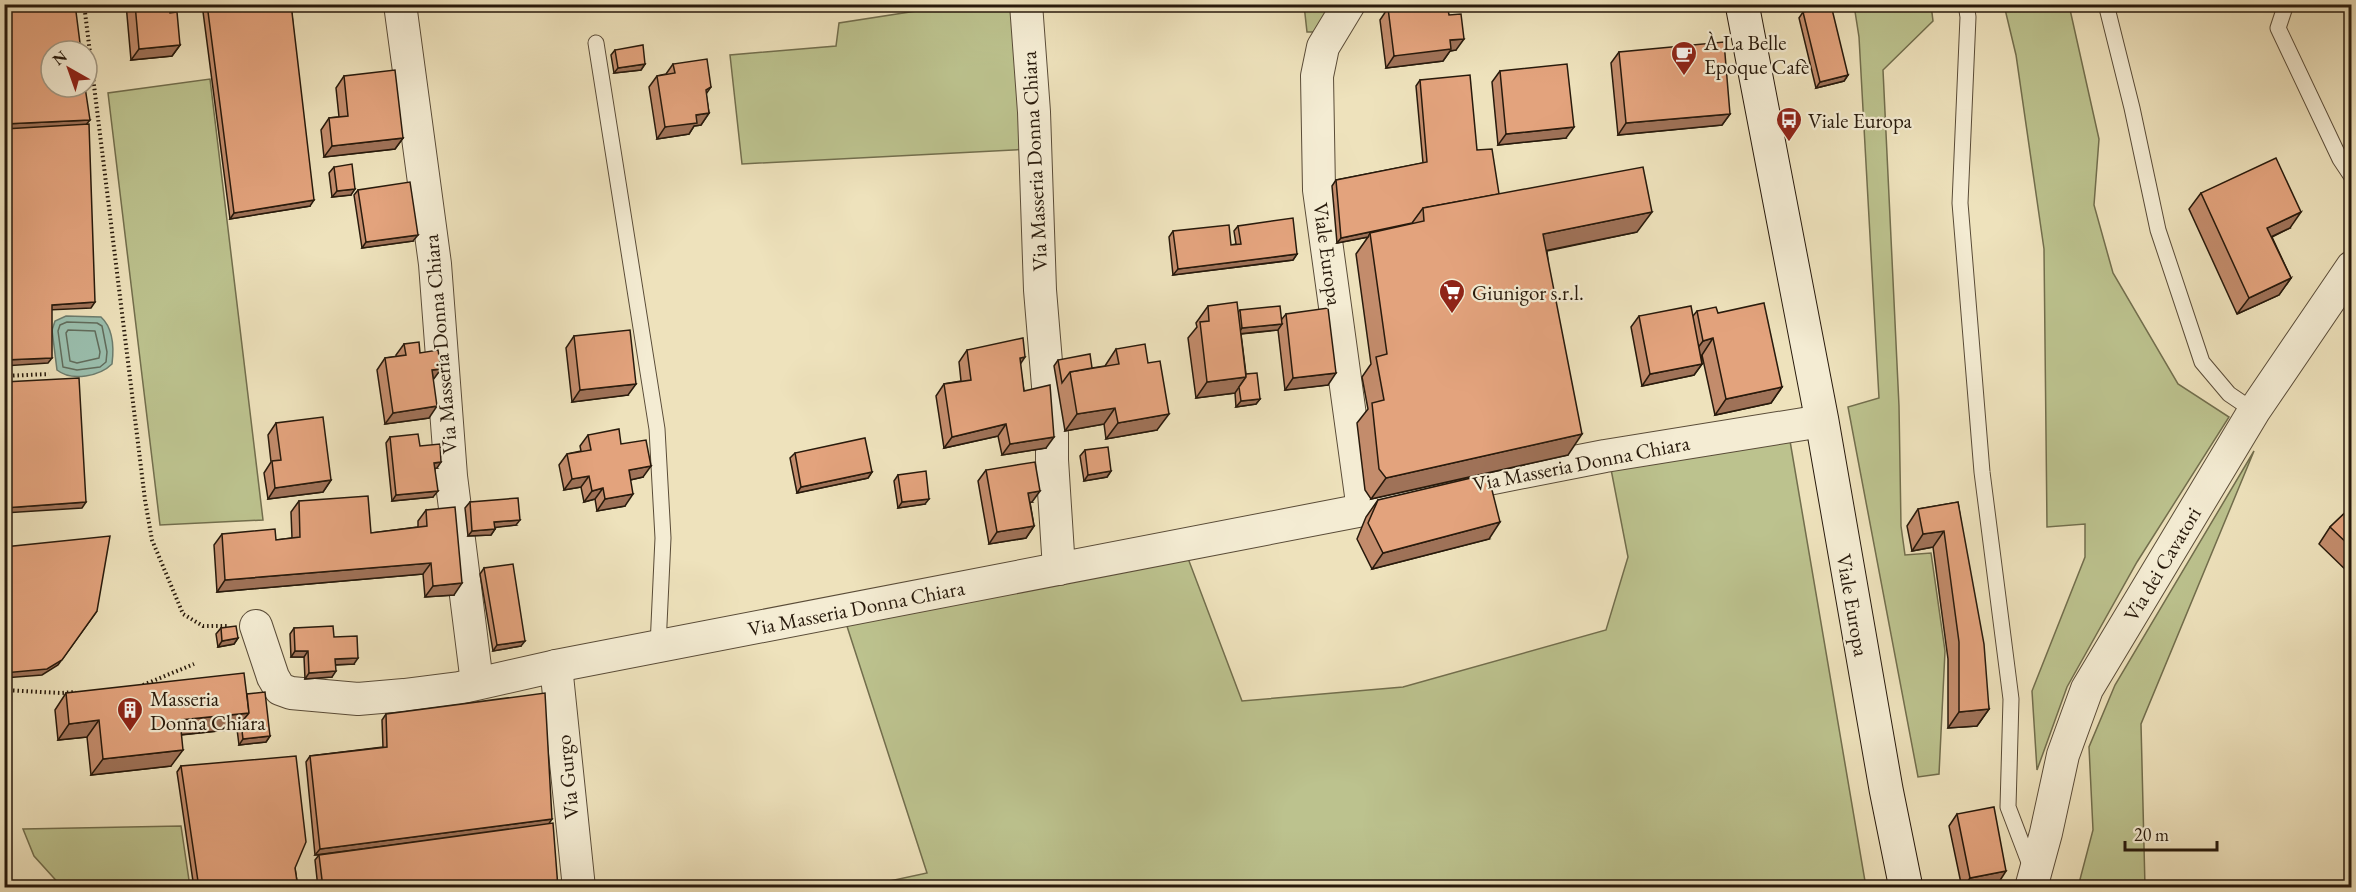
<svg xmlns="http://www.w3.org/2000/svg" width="2356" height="892" viewBox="0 0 2356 892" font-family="'EB Garamond',serif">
<rect width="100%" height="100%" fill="#eee2bc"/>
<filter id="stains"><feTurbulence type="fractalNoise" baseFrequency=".00333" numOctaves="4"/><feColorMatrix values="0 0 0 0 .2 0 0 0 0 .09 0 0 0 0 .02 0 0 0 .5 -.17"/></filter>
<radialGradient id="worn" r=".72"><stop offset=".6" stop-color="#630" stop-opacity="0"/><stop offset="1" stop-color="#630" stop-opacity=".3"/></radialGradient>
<g fill="#bcc28e" stroke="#726e4d" stroke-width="1.5">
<polygon points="955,5 1018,5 1032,149 742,164 730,55 836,46 839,23"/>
<polygon points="1304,5 1342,5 1325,32 1307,32"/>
<polygon points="1854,5 1931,5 1933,21 1883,70 1899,406 1901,526 1905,555 1931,553 1945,651 1939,774 1918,777 1848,407 1879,398 1859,37"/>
<polygon points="2004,5 2069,5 2099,139 2094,205 2113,273 2178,384 2229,417 2137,562 2067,687 2037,770 2032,691 2085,557 2085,524 2047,527 2044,249 2016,55"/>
<polygon points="210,79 263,520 160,525 108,93"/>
<polygon points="1789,435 1866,887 862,887 927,873 844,617 1186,553 1242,701 1403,687 1606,630 1628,557 1610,464"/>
<polygon points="2254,451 2141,724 2145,887 2078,887 2093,830 2089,747 2115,685"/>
<polygon points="181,826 190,887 62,887 34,856 23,829"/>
</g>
<path fill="#9abead" stroke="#6c7c6d" stroke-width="1.5" d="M66,316l35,1c12,11 13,31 11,47 -12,12 -40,18 -55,6l-5,-40 3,-9z"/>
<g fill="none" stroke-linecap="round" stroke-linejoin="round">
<g stroke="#616c5c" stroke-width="1.5">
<polygon points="67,322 97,323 102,326 107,352 106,362 100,367 77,370 63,367 58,331 60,325"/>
<polygon points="68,330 95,331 100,352 99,358 77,363 70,361 66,333"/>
</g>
<defs>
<g id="lane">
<polyline points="1966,4 1968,17 1960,203 1982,472 2011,699 2008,807 2032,870"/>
<polyline points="2106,4 2132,108 2158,230 2202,362 2229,394 2254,411"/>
<polyline points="2286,4 2278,28 2340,159 2352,177"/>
<polyline points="596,43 657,429 663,538 658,646"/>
</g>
<g id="street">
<polyline points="400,4 435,264 451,476 477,683"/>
<polyline points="1026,4 1034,112 1040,290 1052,434 1052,460 1059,569"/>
<polyline points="1349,4 1323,47 1317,76 1319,190 1363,510"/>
<polyline points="256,626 273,677 280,689 291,693 358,699 404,695 459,688 556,666 1363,510 1493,478 1605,456 1822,421"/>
<polyline points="556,666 579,888"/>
<polyline points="2031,888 2046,833 2063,755 2087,689 2254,411 2352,267"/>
</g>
<polyline id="secondary" points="1742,4 1822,421 1886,789 1906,888"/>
</defs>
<use href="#lane" stroke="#5a4c38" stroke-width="17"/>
<use href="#street" stroke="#5a4c38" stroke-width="34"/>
<use href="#secondary" stroke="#281a0c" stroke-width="35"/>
<g stroke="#281a0c" stroke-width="4" stroke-dasharray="1.5 3" stroke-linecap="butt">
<polyline points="84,4 145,500 152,540 183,614 203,626 227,626"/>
<polyline points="4,376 49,374"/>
<polyline points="143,685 194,664"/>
<polyline points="4,690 61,693 76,692"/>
</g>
<use href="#lane" stroke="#f4ecd3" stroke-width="15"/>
<use href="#street" stroke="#f4ecd3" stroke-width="32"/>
<use href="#secondary" stroke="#f4ecd3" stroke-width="33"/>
</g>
<g fill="#c38c6c" stroke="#281a0c" stroke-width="1.5">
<polygon points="126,4 169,4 170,13 180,45 172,56 131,60"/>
<polygon points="202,4 291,4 310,206 230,219"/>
<polygon points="409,4 441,4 439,8 409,11"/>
<polygon points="1388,8 1449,15 1456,50 1450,51 1443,61 1386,68 1380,20"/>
<polygon points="1803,12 1848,75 1844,81 1816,88 1799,18"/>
<polygon points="615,50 645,64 641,70 614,73 611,55"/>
<polygon points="1619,52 1730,114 1722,125 1618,135 1611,63"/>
<polygon points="673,64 711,87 706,94 709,113 701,125 694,126 689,134 657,139 649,87 657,76 666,74"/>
<polygon points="1500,71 1566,138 1498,145 1492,82"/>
<polygon points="344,76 403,138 395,149 324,157 321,130 329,118 339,117 336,88"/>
<polygon points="1420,80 1477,150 1499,194 1637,232 1547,251 1568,455 1371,499 1365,490 1357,423 1368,409 1362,377 1371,364 1356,254 1368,237 1337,243 1332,186 1336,180 1423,163 1416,86"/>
<polygon points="334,167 351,195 332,197 329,173"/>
<polygon points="358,190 413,241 362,248 354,195"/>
<polygon points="2201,193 2290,228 2272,237 2291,278 2279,295 2237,314 2189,209"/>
<polygon points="1238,226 1297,254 1293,260 1173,275 1169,237 1173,231 1231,245 1236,244 1234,231"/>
<polygon points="1208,306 1238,312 1240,310 1282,319 1286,314 1328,385 1285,390 1278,330 1241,334 1246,374 1260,399 1256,404 1236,407 1235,393 1196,398 1188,338 1197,327 1196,323"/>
<polygon points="1697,311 1718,313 1782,387 1771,403 1715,415 1702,355 1701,355 1702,364 1694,375 1642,386 1631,327 1639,316 1693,316"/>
<polygon points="574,336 628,395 572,402 566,348"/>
<polygon points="404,344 420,353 441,369 433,379 429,418 385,424 377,370 385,358 396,357 396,355"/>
<polygon points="1116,349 1157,430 1106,439 1104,424 1065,431 1054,366 1058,360 1092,368 1105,366"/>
<polygon points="967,350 1020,365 1024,391 1046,448 1002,455 998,436 944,448 936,396 944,384 961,381 959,362"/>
<polygon points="276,423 331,480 323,492 268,499 264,473 271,462 268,435"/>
<polygon points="588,435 621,444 643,477 630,480 625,506 597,511 595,499 584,502 581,487 564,490 559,465 567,454 581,451 580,446"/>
<polygon points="390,437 437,468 435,468 433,497 392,501 386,443"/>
<polygon points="1085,450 1111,471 1107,477 1084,481 1080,456"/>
<polygon points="795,453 872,472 868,478 797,493 790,458"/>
<polygon points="986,470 1032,502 1030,502 1034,526 1026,538 989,544 978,481"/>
<polygon points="898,475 925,504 898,508 894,481"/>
<polygon points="1378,500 1489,539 1372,569 1357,539 1366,517"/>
<polygon points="299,501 371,533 418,527 418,521 426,510 454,595 425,597 423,574 217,592 214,545 222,534 276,540 292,538 291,512"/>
<polygon points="470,502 516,525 495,527 495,529 491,535 468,536 465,508"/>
<polygon points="1958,502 1989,709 1977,726 1948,728 1948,659 1933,547 1912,551 1907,526 1918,509"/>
<polygon points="2352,506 2352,576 2319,544 2330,527"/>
<polygon points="484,568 521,646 493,651 480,574"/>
<polygon points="221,628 238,638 234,644 218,647 216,634"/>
<polygon points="294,628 334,637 354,664 335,665 332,677 305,679 304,657 291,657 290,634"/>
<polygon points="66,693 247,694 270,736 266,742 239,745 237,729 181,735 171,766 91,775 87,737 58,740 55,710"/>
<polygon points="386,714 549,824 558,888 318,888 315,860 319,855 326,854 315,855 306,762 310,756 383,747 382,720"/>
<polygon points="181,766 295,868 298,888 194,888 177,772"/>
<polygon points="1957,814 1999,882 1972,888 1962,888 1949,826"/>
</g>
<g fill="#9f7258" stroke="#281a0c" stroke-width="1.5">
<polygon points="414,4 441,4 439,8 409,11"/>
<polygon points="1464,39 1456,50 1450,51 1443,61 1386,68 1394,56 1450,40"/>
<polygon points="180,45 172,56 131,60 139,49"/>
<polygon points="645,64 641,70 614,73 618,68"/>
<polygon points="1848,75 1844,81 1816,88 1820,82"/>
<polygon points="709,113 701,125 694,126 689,134 657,139 665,127 696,115"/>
<polygon points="1730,114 1722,125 1618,135 1626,123"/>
<polygon points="90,120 85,126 4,130 4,124"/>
<polygon points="1574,127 1566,138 1498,145 1506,134"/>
<polygon points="403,138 395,149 324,157 332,146"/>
<polygon points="355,189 351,195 332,197 337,191"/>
<polygon points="314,200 310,206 230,219 234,213"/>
<polygon points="1652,212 1637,232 1529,254 1543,234"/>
<polygon points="2301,212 2290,228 2256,244 2267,228"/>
<polygon points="1412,223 1408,229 1370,233 1368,237 1337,243 1341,238"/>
<polygon points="418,235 413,241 362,248 366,242"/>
<polygon points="1297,254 1293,260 1173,275 1178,269"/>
<polygon points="2291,278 2279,295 2237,314 2249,298"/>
<polygon points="95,302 91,308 48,310 52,305"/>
<polygon points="1282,324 1278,330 1238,334 1242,328"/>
<polygon points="1713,338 1702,355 1691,357 1703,341"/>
<polygon points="1025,357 1017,369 1020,358"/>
<polygon points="52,358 48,363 4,366 4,360"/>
<polygon points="1702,364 1694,375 1642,386 1650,374"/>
<polygon points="441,369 433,380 432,370"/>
<polygon points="1336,373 1328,385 1285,390 1293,378"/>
<polygon points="1246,377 1235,393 1196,398 1207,382"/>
<polygon points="636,384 628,395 572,402 580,390"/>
<polygon points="1782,387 1771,403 1715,415 1726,399"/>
<polygon points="1260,399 1256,404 1236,407 1241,401"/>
<polygon points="437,406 429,418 385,424 393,413"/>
<polygon points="1115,408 1104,424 1065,431 1077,414"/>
<polygon points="1169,414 1157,430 1106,439 1118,423"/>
<polygon points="1006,424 998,436 944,448 952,437"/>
<polygon points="1582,434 1568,455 1371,499 1386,478"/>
<polygon points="1054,437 1046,448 1002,455 1010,444"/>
<polygon points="441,462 437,468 430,469 434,463"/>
<polygon points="651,466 643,477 621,482 629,470"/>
<polygon points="1111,471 1107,477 1084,481 1088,475"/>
<polygon points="872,472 868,478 797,493 801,487"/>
<polygon points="589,476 581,487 564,490 572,479"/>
<polygon points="331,480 323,492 268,499 275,488"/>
<polygon points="603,488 595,499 584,502 592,491"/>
<polygon points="438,491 433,497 392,501 396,495"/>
<polygon points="1040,491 1032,502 1020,504 1028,493"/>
<polygon points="633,494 625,506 597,511 605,499"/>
<polygon points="929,499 925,504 898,508 902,502"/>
<polygon points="86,502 82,508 4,513 4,508"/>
<polygon points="520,520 516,525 490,528 494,522"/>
<polygon points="1500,522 1489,539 1372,569 1383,553"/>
<polygon points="1034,526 1026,538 989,544 997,532"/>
<polygon points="495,529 491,535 468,536 472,531"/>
<polygon points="1944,531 1933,547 1912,551 1923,534"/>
<polygon points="431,563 423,574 217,592 225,580"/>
<polygon points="462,583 454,595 425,597 433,586"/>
<polygon points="97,611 58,665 42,675 4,678 4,673"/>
<polygon points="238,638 234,644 218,647 222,641"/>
<polygon points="525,641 521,646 493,651 497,645"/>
<polygon points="295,651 308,651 304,657 291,657"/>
<polygon points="358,658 354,664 331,665 335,659"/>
<polygon points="336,671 332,677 305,679 309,673"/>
<polygon points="1989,709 1977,726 1948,728 1959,712"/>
<polygon points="249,713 237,729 168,736 180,720"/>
<polygon points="99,720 87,737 58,740 69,724"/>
<polygon points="270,736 266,742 239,745 243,739"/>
<polygon points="183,750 171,766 91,775 103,759"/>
<polygon points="552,819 548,825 315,855 320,849"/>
<polygon points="2006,871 1999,882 1972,888 1963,888 1970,878"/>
</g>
<g fill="#e3a37d" stroke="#281a0c" stroke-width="1.5">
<polygon points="4,4 75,4 81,51 51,51 51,87 85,87 90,120 4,124"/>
<polygon points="135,4 169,4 170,13 177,12 180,45 139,49"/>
<polygon points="207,4 291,4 314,200 234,213"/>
<polygon points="1420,4 1447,4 1449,15 1461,14 1464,39 1450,40 1451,49 1394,56 1388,8"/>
<polygon points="1831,5 1848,75 1820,82 1803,12"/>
<polygon points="1724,42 1730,114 1626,123 1619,52"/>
<polygon points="643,45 645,64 618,68 615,50"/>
<polygon points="707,59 711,87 706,90 709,113 696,115 697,123 665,127 657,76 675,73 673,64"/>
<polygon points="1567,64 1574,127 1506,134 1500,71"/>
<polygon points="395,70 403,138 332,146 329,118 348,116 344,76"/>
<polygon points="1470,75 1477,150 1492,149 1499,194 1423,208 1412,223 1341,238 1336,180 1427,162 1420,80"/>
<polygon points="89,124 95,302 52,305 52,358 4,360 4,129"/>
<polygon points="2276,158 2301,212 2267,228 2291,278 2249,298 2201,193"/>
<polygon points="352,164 355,189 337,191 334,167"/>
<polygon points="1643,167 1652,212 1543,234 1582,434 1386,478 1379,469 1372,403 1384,400 1376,357 1387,354 1370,233 1424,221 1423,208"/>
<polygon points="410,182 418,235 366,242 358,190"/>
<polygon points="1293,218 1297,254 1178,269 1173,231 1229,225 1231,245 1241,244 1238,226"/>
<polygon points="1237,302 1246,377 1207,382 1200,322 1209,321 1208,306"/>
<polygon points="1764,303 1782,387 1726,399 1713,338 1703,341 1697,311 1716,307 1718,313"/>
<polygon points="1280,306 1282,324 1242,328 1240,310"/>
<polygon points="1691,306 1702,364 1650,374 1639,316"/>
<polygon points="1328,308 1336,373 1293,378 1286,314"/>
<polygon points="630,330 636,384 580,390 574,336"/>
<polygon points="1023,338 1025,357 1020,358 1024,391 1050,385 1054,437 1010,444 1006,424 952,437 944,384 971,380 967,350"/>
<polygon points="419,342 420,353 438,350 441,369 432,370 437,406 393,413 385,358 406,355 404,344"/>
<polygon points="1145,344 1148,363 1160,361 1169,414 1118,423 1115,408 1077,414 1070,372 1119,364 1116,349"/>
<polygon points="1090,354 1092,368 1070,372 1062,383 1058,360"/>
<polygon points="1257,373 1260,399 1241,401 1239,387 1246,377 1246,374"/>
<polygon points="79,378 86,502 4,508 4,382"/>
<polygon points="323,417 331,480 275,488 272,461 281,460 276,423"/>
<polygon points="619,429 621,444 646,440 651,466 629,470 633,494 605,499 603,488 592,491 589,476 572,479 567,454 591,450 588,435"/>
<polygon points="418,434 420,446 440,444 441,462 434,463 438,491 396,495 390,437"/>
<polygon points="865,438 872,472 801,487 795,453"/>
<polygon points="1108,447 1111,471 1088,475 1085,450"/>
<polygon points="1035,462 1040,491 1028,493 1034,526 997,532 986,470"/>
<polygon points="926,471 929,499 902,502 898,475"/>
<polygon points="1488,474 1500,522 1383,553 1368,523 1378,500"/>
<polygon points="368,496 371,533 427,526 426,510 455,507 462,583 433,586 431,563 225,580 222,534 275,529 276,540 300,537 299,501"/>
<polygon points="518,498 520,520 494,522 495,529 472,531 470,502"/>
<polygon points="1958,502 1984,644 1989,709 1959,712 1959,642 1944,531 1923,534 1918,509"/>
<polygon points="2352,506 2352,548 2330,527"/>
<polygon points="110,536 97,611 62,660 47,669 4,673 4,547"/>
<polygon points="513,564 525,641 497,645 484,568"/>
<polygon points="236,626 238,638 222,641 221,628"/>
<polygon points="333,626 334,637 357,636 358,658 335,659 336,671 309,673 308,651 295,651 294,628"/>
<polygon points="244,673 249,713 180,720 183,750 103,759 99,720 69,724 66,693"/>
<polygon points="265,692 270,736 243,739 241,723 249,713 247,694"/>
<polygon points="545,693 552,819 320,849 310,756 387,747 386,714"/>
<polygon points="296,756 306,842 295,868 298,888 199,888 181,766"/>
<polygon points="1994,807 2006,871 1970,878 1957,814"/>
<polygon points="553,823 558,888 323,888 319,855"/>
</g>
<defs>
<symbol id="cafe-pin" viewBox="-11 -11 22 30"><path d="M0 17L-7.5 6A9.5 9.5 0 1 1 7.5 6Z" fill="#8f2418" stroke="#f4ecd3"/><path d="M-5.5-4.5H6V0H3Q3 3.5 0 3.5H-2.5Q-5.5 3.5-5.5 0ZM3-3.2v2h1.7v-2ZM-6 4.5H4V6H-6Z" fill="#fff"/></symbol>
<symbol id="bus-pin" viewBox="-11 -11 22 30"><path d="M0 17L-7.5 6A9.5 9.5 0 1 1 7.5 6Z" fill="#8f2418" stroke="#f4ecd3"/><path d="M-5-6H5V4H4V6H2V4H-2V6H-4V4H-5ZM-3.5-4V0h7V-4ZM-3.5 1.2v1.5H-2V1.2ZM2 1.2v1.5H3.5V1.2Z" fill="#fff"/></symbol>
<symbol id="supermarket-pin" viewBox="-11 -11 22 30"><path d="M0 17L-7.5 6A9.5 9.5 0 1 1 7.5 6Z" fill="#8f2418" stroke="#f4ecd3"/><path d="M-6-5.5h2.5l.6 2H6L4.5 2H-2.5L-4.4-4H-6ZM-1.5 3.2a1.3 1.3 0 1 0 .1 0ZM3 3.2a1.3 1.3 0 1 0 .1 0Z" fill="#fff"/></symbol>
<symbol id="building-pin" viewBox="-11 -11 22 30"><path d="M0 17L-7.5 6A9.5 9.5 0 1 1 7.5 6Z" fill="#8f2418" stroke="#f4ecd3"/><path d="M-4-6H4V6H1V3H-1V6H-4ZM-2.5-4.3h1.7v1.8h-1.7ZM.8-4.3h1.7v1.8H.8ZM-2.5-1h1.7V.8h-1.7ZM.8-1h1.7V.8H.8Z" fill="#fff"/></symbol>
</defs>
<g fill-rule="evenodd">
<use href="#cafe-pin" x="1669" y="39" width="30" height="40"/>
<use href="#bus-pin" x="1774" y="105" width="30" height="40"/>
<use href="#supermarket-pin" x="1437" y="277" width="30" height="40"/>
<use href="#building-pin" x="115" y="695" width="30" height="40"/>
</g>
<g text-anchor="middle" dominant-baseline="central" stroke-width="4.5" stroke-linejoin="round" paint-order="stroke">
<g font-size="21" fill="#281a0c" stroke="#f4ecd3" text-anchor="start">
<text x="1704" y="42">À La Belle<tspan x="1704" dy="24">Epoque Cafè</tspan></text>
<text x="1808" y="120">Viale Europa</text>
<text x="1472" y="292">Giunigor s.r.l.</text>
<text x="150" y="698">Masseria<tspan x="150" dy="24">Donna Chiara</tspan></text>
</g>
<g font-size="21" fill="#281a0c" stroke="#f4ecd3">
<text transform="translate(1034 161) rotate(-93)">Via Masseria Donna Chiara</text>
<text transform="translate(1328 254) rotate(82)">Viale Europa</text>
<text transform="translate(440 344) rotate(-95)">Via Masseria Donna Chiara</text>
<text transform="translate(1581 463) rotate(-11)">Via Masseria Donna Chiara</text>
<text transform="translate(2162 564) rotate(-59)">Via dei Cavatori</text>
<text transform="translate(1853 605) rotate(80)">Viale Europa</text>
<text transform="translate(856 608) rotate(-11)">Via Masseria Donna Chiara</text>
<text transform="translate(567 777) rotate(-96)">Via Gurgo</text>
</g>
</g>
<rect width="2356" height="892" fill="none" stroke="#eee2bc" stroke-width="24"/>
<rect x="6" y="6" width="2344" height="880" fill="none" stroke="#281a0c" stroke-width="3"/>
<rect x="12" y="12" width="2332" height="868" fill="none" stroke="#281a0c" stroke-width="1.5"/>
<g transform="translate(69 69) rotate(320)"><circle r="28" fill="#f4ecd3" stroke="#a29883" stroke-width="1.5"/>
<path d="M0-4.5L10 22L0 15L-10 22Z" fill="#8f2418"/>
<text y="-9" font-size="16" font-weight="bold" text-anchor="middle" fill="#281a0c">N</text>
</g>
<path d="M2125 841v9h92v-9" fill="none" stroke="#281a0c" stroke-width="3"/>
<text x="2134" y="841" font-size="18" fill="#281a0c" stroke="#f4ecd3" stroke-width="4.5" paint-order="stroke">20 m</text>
<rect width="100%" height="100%" filter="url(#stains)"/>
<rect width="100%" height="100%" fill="url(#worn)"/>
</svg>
